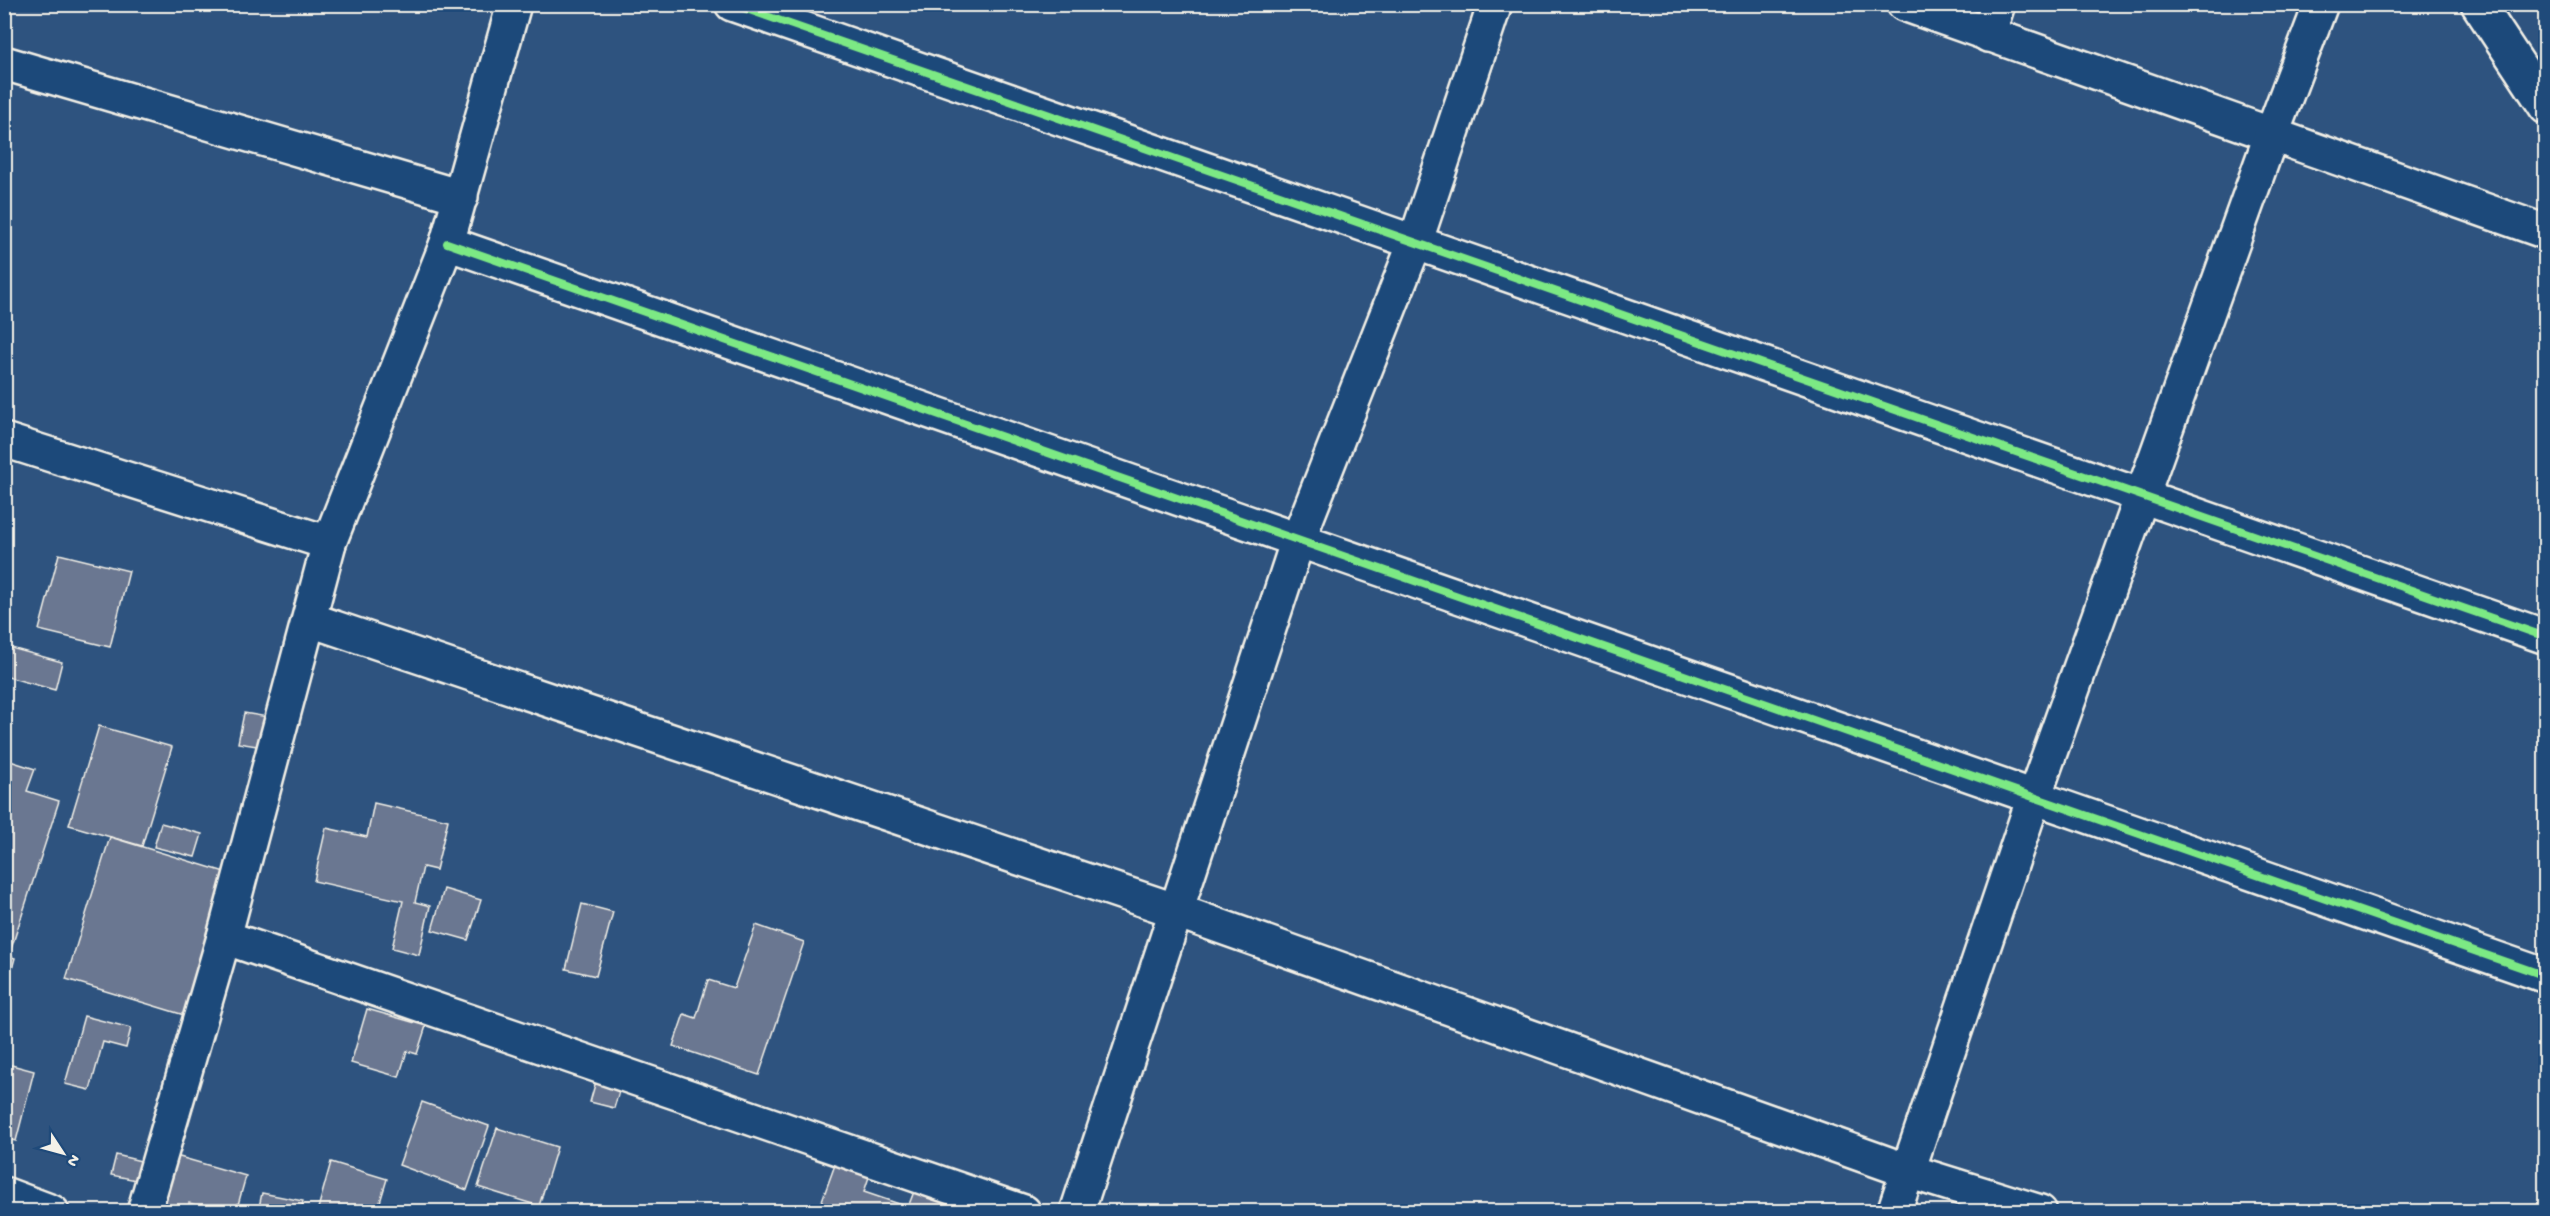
<svg xmlns="http://www.w3.org/2000/svg" width="2550" height="1216" viewBox="0 0 2550 1216" font-family="'Gochi Hand',sans-serif">
<rect width="100%" height="100%" fill="#2e537f"/>
<filter id="ink" filterUnits="userSpaceOnUse"><feTurbulence type="fractalNoise" baseFrequency=".0167" numOctaves="2"/><feDisplacementMap in="SourceGraphic" scale="12" xChannelSelector="R" yChannelSelector="G"/><feConvolveMatrix kernelMatrix="1 2 1 2 8 2 1 2 1" color-interpolation-filters="sRGB"/></filter>
<g filter="url(#ink)">
<g fill="#6b7791" stroke="#f4f1e8" stroke-width="1.5">
<polygon points="59,554 129,571 110,647 39,630"/>
<polygon points="4,646 62,662 55,690 4,676"/>
<polygon points="244,713 268,717 263,747 238,743"/>
<polygon points="99,726 172,747 142,846 69,825"/>
<polygon points="4,759 35,769 27,791 59,801 11,949 4,947"/>
<polygon points="374,803 448,820 436,870 423,867 415,902 430,906 419,955 392,948 403,901 314,881 326,828 367,837"/>
<polygon points="161,823 202,834 195,857 154,847"/>
<polygon points="110,837 238,876 194,1018 66,979"/>
<polygon points="444,889 481,900 468,940 432,930"/>
<polygon points="582,904 613,912 596,976 566,969"/>
<polygon points="756,925 804,942 759,1075 673,1046 684,1014 696,1018 708,980 734,988"/>
<polygon points="4,955 15,958 4,998"/>
<polygon points="367,1009 426,1026 417,1054 407,1051 399,1077 351,1063"/>
<polygon points="84,1016 131,1028 126,1048 103,1042 90,1090 65,1084"/>
<polygon points="4,1063 34,1071 16,1141 4,1138"/>
<polygon points="596,1081 620,1088 614,1108 590,1102"/>
<polygon points="422,1102 489,1126 467,1190 399,1165"/>
<polygon points="497,1128 557,1147 539,1206 478,1187"/>
<polygon points="169,1154 246,1176 236,1212 219,1212 189,1203 187,1212 153,1212"/>
<polygon points="116,1155 141,1161 136,1180 111,1175"/>
<polygon points="331,1162 387,1179 377,1212 317,1212"/>
<polygon points="836,1162 870,1174 864,1192 908,1207 915,1189 944,1199 939,1212 837,1212 820,1206"/>
<polygon points="262,1193 303,1201 301,1212 258,1212"/>
</g>
<g fill="none" stroke-linecap="round" stroke-linejoin="round">
<defs>
<g id="street">
<polyline points="732,4 2546,637"/>
<polyline points="1904,4 2546,232"/>
<polyline points="2478,4 2546,107"/>
<polyline points="1988,35 1998,4"/>
<polyline points="4,63 461,197"/>
<polyline points="447,243 2546,976"/>
<polyline points="4,440 329,543"/>
<polyline points="311,620 1177,911 1908,1171 2040,1212"/>
<polyline points="224,937 1024,1212"/>
<polyline points="4,1194 52,1212"/>
<polyline points="144,1212 224,937 329,543 447,243 514,4"/>
<polyline points="1077,1212 1298,540 1415,243 1495,4"/>
<polyline points="1894,1212 2034,797 2271,136 2321,4"/>
</g>
</defs>
<use href="#street" stroke="#f4f1e8" stroke-width="38"/>
<use href="#street" stroke="#1f4a7a" stroke-width="33"/>
<defs>
<g id="cycleway">
<polyline points="732,4 2546,637"/>
<polyline points="447,243 2546,976"/>
</g>
</defs>
<use href="#cycleway" stroke="#1f4a7a" stroke-width="11"/>
<use href="#cycleway" stroke="#7ce984" stroke-width="8"/>
</g>
</g>
<rect width="2550" height="1216" fill="none" stroke="#1f4a7a" stroke-width="24"/>
<rect x="12" y="12" width="2526" height="1192" fill="none" stroke="#f4f1e8" stroke-width="2" filter="url(#ink)"/>
<g transform="translate(63 1153) rotate(126)" stroke="#1f4a7a" stroke-width="4.5" paint-order="stroke">
<path d="M0-4.5L10 22L0 15L-10 22Z" fill="#f4f1e8"/>
<text y="-9" font-size="16" font-weight="bold" text-anchor="middle" fill="#f4f1e8">N</text>
</g>
</svg>
